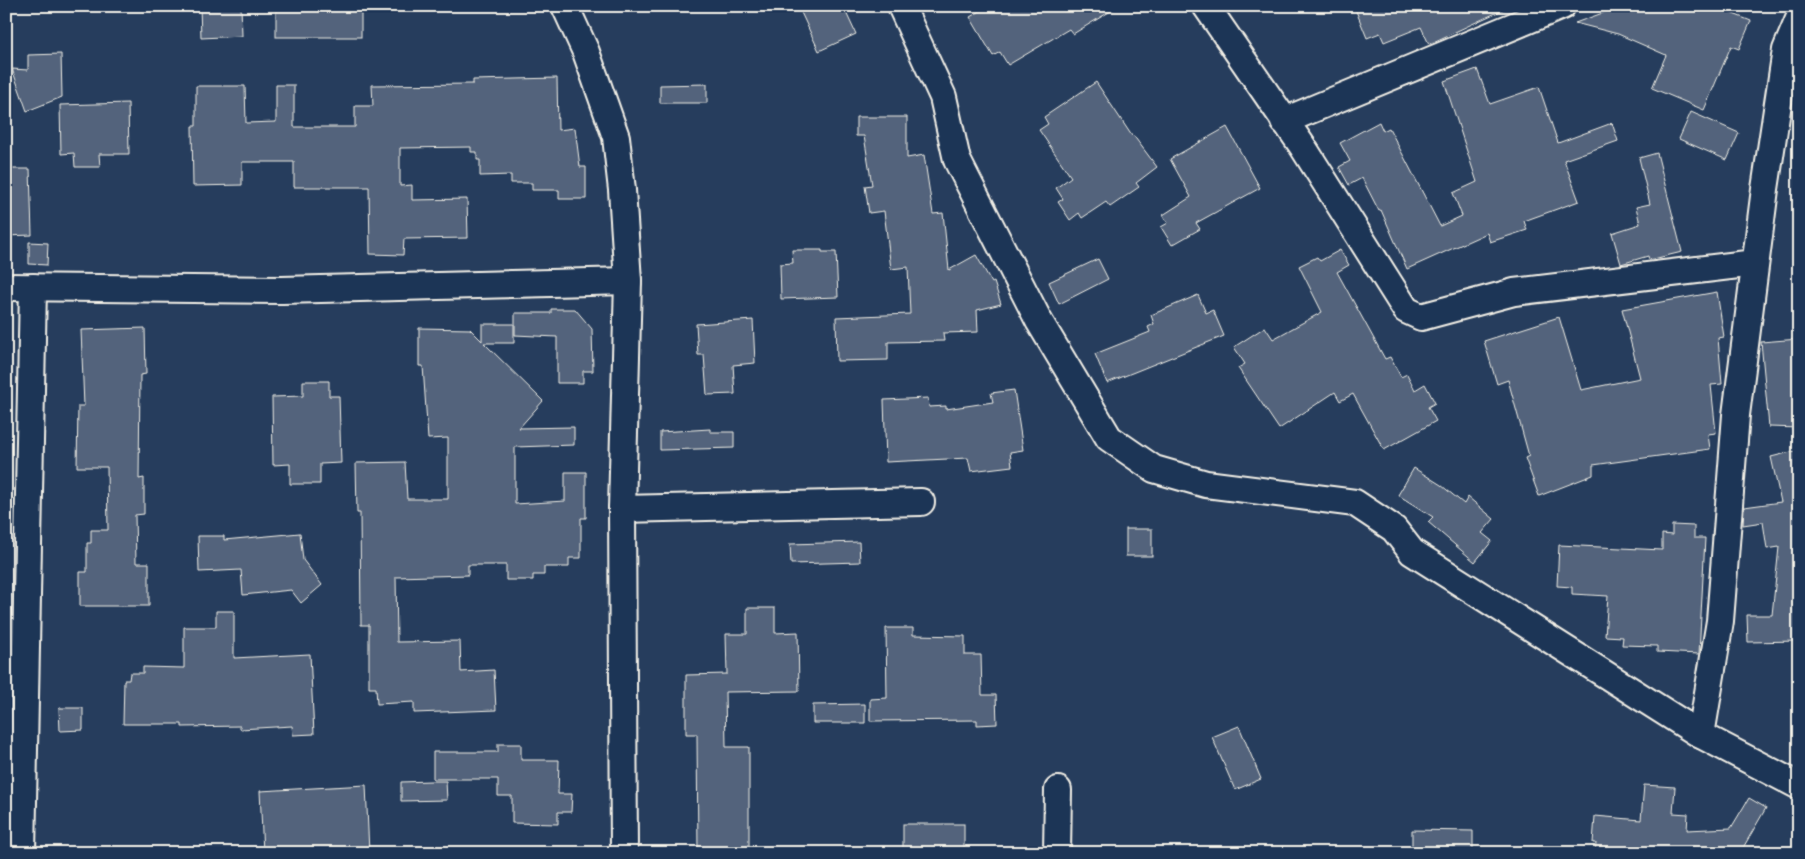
<svg xmlns="http://www.w3.org/2000/svg" width="1805" height="859" viewBox="0 0 1805 859" font-family="Pangolin,sans-serif">
<rect width="100%" height="100%" fill="#263d5d"/>
<filter id="ink" filterUnits="userSpaceOnUse"><feTurbulence type="fractalNoise" baseFrequency=".02" numOctaves="2"/><feDisplacementMap in="SourceGraphic" scale="10" xChannelSelector="R" yChannelSelector="G"/><feConvolveMatrix kernelMatrix="1 2 1 2 8 2 1 2 1" color-interpolation-filters="sRGB"/></filter>
<g filter="url(#ink)">
<g fill="#52647b" stroke="#f4f1e8">
<polygon points="200,6 241,6 242,36 201,38"/>
<rect x="276" y="6" width="85" height="31"/>
<polygon points="798,6 843,6 856,34 819,51"/>
<polygon points="989,6 1119,6 1073,34 1069,29 1008,65 1000,52 993,56 970,17"/>
<polygon points="1354,6 1511,6 1429,44 1421,27 1384,42 1380,33 1367,38"/>
<polygon points="1622,6 1713,6 1751,21 1739,49 1731,46 1704,110 1652,88 1666,55 1618,34 1575,23"/>
<polygon points="61,54 62,97 27,111 12,69 28,70 28,55"/>
<polygon points="1477,69 1490,104 1539,87 1558,143 1612,123 1618,141 1564,160 1579,201 1524,221 1527,230 1490,242 1487,233 1407,269 1381,210 1379,211 1362,178 1349,185 1339,167 1350,161 1340,143 1379,122 1383,131 1389,128 1440,226 1462,216 1453,193 1477,182 1444,81"/>
<polygon points="557,78 558,130 575,128 580,167 586,167 586,199 559,199 559,190 532,190 532,183 511,183 511,175 480,176 480,160 477,160 477,152 471,152 471,147 400,148 400,186 412,185 412,200 467,199 468,238 404,239 403,255 370,254 369,187 294,187 294,162 242,162 242,185 193,186 192,126 196,126 196,86 245,86 246,123 276,122 276,85 294,85 294,127 355,127 355,106 373,106 372,85 473,84 473,80"/>
<polygon points="1096,82 1132,136 1133,135 1157,167 1136,183 1139,187 1110,207 1106,202 1082,218 1079,213 1070,220 1058,202 1063,199 1056,188 1071,177 1039,130 1048,124 1044,117"/>
<polygon points="707,84 707,103 660,103 660,85"/>
<polygon points="128,103 129,154 99,154 100,167 75,167 74,153 61,154 60,105"/>
<polygon points="1691,112 1739,133 1727,160 1679,139"/>
<polygon points="856,117 907,117 907,158 924,155 933,214 943,213 949,270 976,255 992,283 994,282 1001,304 977,310 978,332 943,333 944,341 888,342 888,360 837,361 836,317 910,314 908,267 891,269 884,211 869,213 865,186 872,185 864,136 856,136"/>
<polygon points="1227,127 1260,188 1196,223 1200,229 1172,245 1161,227 1168,223 1163,215 1191,197 1170,159"/>
<polygon points="1657,153 1682,252 1649,260 1648,256 1621,264 1612,233 1640,224 1636,207 1650,204 1639,158"/>
<polygon points="6,169 30,169 32,235 6,236"/>
<polygon points="29,242 48,243 47,265 29,264"/>
<polygon points="792,250 822,250 822,252 836,252 838,297 781,299 780,264 793,263"/>
<polygon points="1340,250 1349,265 1337,272 1385,359 1390,357 1401,377 1407,374 1415,390 1425,384 1435,403 1428,407 1436,421 1384,450 1353,394 1340,401 1335,392 1279,429 1238,368 1245,364 1234,347 1265,327 1273,339 1322,312 1299,266 1317,257 1320,261"/>
<polygon points="1098,259 1108,279 1059,304 1049,282"/>
<polygon points="1717,292 1724,337 1718,338 1722,384 1711,385 1716,433 1708,434 1710,449 1593,465 1593,475 1539,496 1525,458 1529,456 1508,380 1497,384 1484,341 1559,317 1581,390 1640,378 1622,309"/>
<polygon points="1198,295 1206,313 1213,310 1224,336 1107,383 1095,354 1150,332 1148,327 1154,324 1151,315"/>
<polygon points="551,309 575,309 592,329 593,371 583,371 583,383 557,383 557,337 515,335 515,313 551,313"/>
<polygon points="753,320 755,363 733,365 735,394 707,395 704,355 698,355 696,324"/>
<polygon points="482,324 514,324 514,343 484,343 543,401 519,428 574,427 574,445 515,447 515,504 565,501 565,472 586,472 586,518 581,518 581,558 569,558 569,567 544,567 544,575 533,575 533,580 506,580 506,565 468,565 468,575 396,577 397,642 460,641 461,672 494,670 496,710 414,713 414,702 377,704 376,688 369,688 369,625 361,625 360,513 357,513 356,463 405,462 407,499 448,499 448,438 428,439 423,366 419,366 419,328 470,329 482,341"/>
<polygon points="145,328 146,374 140,375 139,479 144,478 144,514 135,515 136,563 149,563 149,606 80,606 80,572 87,572 87,543 91,543 91,530 108,530 107,467 77,467 78,406 84,406 81,330"/>
<polygon points="1799,339 1799,428 1769,427 1761,342"/>
<polygon points="303,381 329,381 329,396 339,396 341,463 320,464 320,484 290,484 290,464 273,465 272,397 303,396"/>
<polygon points="1014,390 1023,450 1010,452 1012,466 971,471 968,458 886,462 884,400 928,398 929,407 946,406 946,409 993,402 991,393"/>
<polygon points="710,429 710,432 734,432 734,448 660,450 660,432"/>
<polygon points="1799,450 1799,641 1748,642 1747,615 1772,615 1779,547 1767,549 1763,522 1743,525 1744,507 1781,502 1771,457"/>
<polygon points="1414,468 1441,485 1464,504 1468,497 1494,519 1482,533 1492,541 1475,562 1428,522 1433,517 1398,495"/>
<polygon points="1672,525 1694,526 1694,538 1705,538 1699,654 1657,652 1657,646 1622,645 1623,637 1605,636 1608,596 1572,594 1572,587 1557,586 1559,545 1662,550 1662,534 1672,535"/>
<rect x="1126" y="529" width="26" height="27"/>
<polygon points="300,533 303,560 322,585 301,603 291,590 243,595 241,570 199,572 198,536 224,536 224,540"/>
<polygon points="859,542 860,562 791,564 790,544"/>
<polygon points="747,608 775,608 775,633 798,632 799,691 725,692 726,747 749,747 749,853 698,853 697,734 686,734 686,675 727,674 726,634 747,634"/>
<polygon points="216,611 234,611 234,658 310,654 314,734 293,735 292,726 240,729 240,726 182,727 182,724 123,724 124,680 129,680 130,673 143,673 143,667 184,668 184,627 216,627"/>
<polygon points="886,628 913,628 913,635 965,636 965,655 981,655 982,695 996,695 997,724 977,725 977,720 870,721 870,699 887,698"/>
<polygon points="865,704 865,723 813,723 813,705"/>
<polygon points="59,708 83,708 83,730 60,731"/>
<polygon points="1239,726 1261,779 1235,790 1212,737"/>
<polygon points="498,744 521,744 521,760 559,760 558,794 572,794 571,812 558,812 558,824 512,823 512,796 498,796 498,779 433,779 433,752 498,752"/>
<polygon points="431,781 446,781 447,800 401,801 401,782"/>
<polygon points="366,785 369,853 263,853 260,791"/>
<polygon points="1644,785 1675,787 1673,813 1688,814 1687,830 1731,828 1749,798 1766,808 1740,853 1595,853 1596,843 1593,843 1595,816 1641,820"/>
<rect x="903" y="824" width="61" height="29"/>
<polygon points="1412,830 1473,831 1473,853 1412,853"/>
</g>
<g fill="none" stroke-linecap="round" stroke-linejoin="round">
<defs>
<g id="street">
<polyline points="565,6 586,52 616,137 622,190 628,281 622,509 624,853"/>
<polyline points="901,6 943,97 957,160 1039,321 1109,438 1154,469 1206,484 1355,503 1394,529 1412,552 1701,735 1799,786"/>
<polyline points="1206,6 1303,147 1406,310 1421,317 1514,292 1755,263"/>
<polyline points="1284,121 1562,6"/>
<polyline points="6,287 282,290 628,281"/>
<polyline points="622,509 921,502"/>
<polyline points="1701,735 1720,621 1736,415 1765,189 1786,50 1799,19"/>
<polyline points="22,853 33,287"/>
<polyline points="1057,853 1058,790"/>
</g>
</defs>
<use href="#street" stroke="#f4f1e8" stroke-width="30"/>
<use href="#street" stroke="#1d3557" stroke-width="26"/>
</g>
</g>
<rect width="1805" height="859" fill="none" stroke="#1d3557" stroke-width="25"/>
<rect x="12" y="12" width="1780" height="834" fill="none" stroke="#f4f1e8" stroke-width="2" filter="url(#ink)"/>
</svg>
